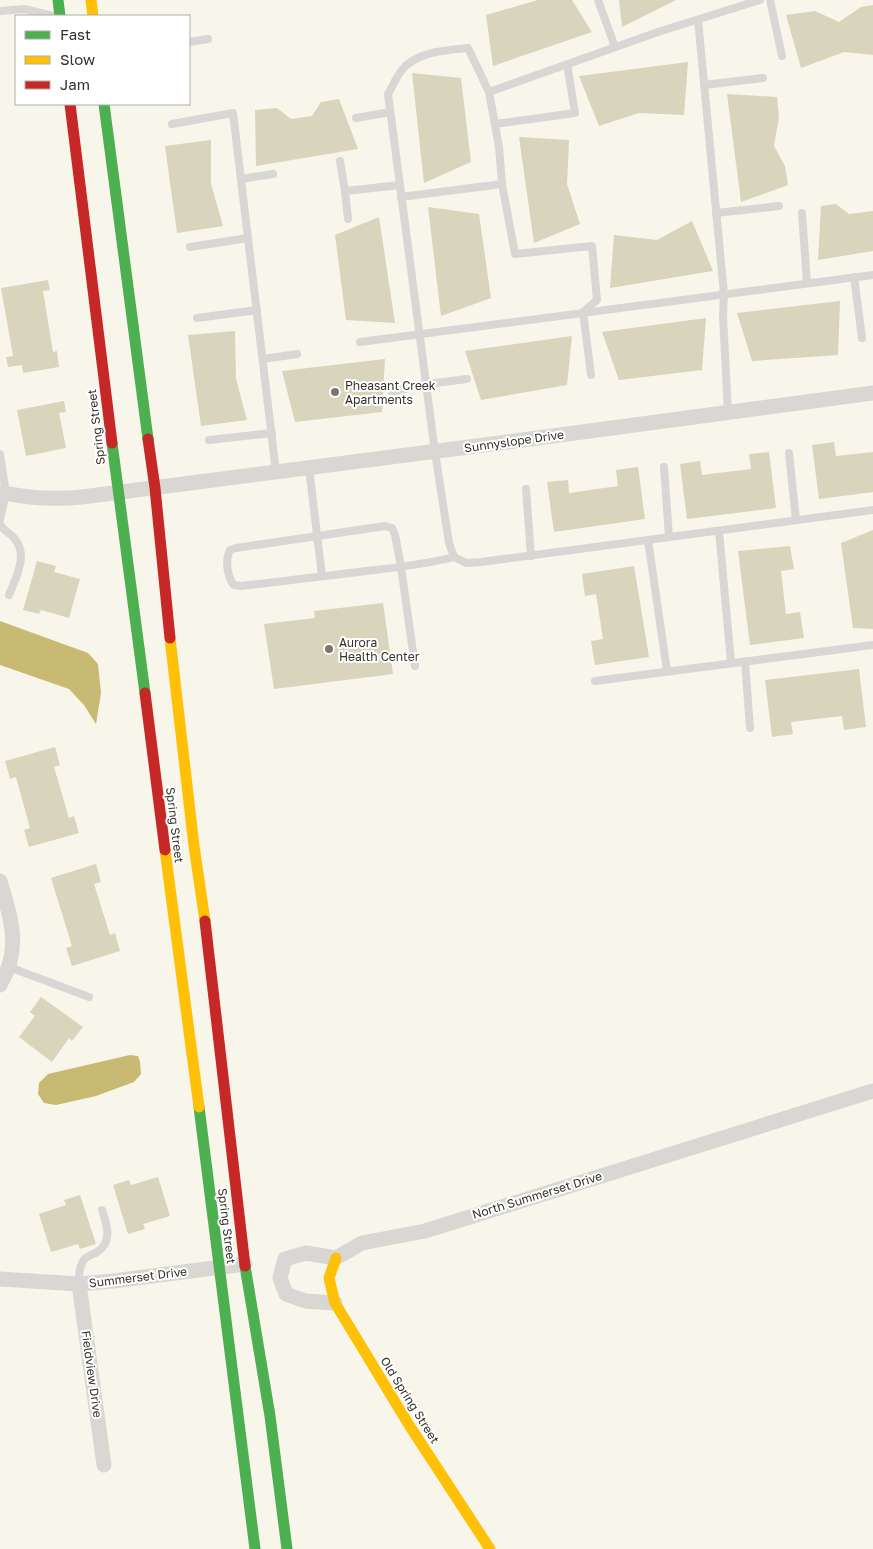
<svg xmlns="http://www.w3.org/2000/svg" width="873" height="1549" viewBox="0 0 873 1549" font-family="'Golos Text',sans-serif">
<rect width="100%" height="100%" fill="#f8f6ea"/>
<g fill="#c8ba72">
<polygon points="0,621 88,653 98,664 101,693 96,724 84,705 69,689 0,665"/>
<polygon points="130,1055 138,1056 140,1062 141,1074 134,1082 96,1096 56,1105 44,1103 38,1094 39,1083 48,1074"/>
</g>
<g fill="#d9d4bc">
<polygon points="538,0 572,0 592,32 493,66 486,15"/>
<polygon points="619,0 676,0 622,27"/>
<polygon points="873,5 873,55 844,52 801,68 786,15 815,11 839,22 861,7"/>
<polygon points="688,62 684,115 639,113 599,126 579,76"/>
<polygon points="412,73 461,78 471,162 424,183"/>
<polygon points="727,94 777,97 779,117 774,146 785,166 788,185 741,202"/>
<polygon points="339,99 358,149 256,166 255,110 277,108 291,119 312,116 321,102"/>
<polygon points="519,137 569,140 567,184 580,224 534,243"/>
<polygon points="211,140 211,184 223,226 177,233 165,146"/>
<polygon points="836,204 849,214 873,211 873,251 818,260 821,206"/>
<polygon points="428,207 479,214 491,298 441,316"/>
<polygon points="379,217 395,323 346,320 335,235"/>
<polygon points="692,221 713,271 610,288 614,235 657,240"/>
<polygon points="48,280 50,290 43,291 53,352 57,351 59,367 23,373 22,365 8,367 6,357 13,356 1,288"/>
<polygon points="840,301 838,355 752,361 737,313"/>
<polygon points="706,318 702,370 619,380 602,332"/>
<polygon points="235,331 236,379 247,420 201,426 188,335"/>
<polygon points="572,336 567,385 481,400 465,351"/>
<polygon points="385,359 382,412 295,422 282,371"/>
<polygon points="64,401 66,412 59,413 66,448 26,456 17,410"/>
<polygon points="834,442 836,456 873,452 873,492 819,499 812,445"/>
<polygon points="769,452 776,508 687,519 680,464 700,461 702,475 751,469 749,454"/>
<polygon points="638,467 645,519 554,532 547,482 568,480 569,493 618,486 616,470"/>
<polygon points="873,530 873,629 853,628 841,543"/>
<polygon points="790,546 794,569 781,571 786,614 800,612 804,638 750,645 738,551"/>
<polygon points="37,561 56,566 54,572 80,579 69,618 41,610 39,614 23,610"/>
<polygon points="634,566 649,657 595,665 591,641 603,639 596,594 585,596 582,574"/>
<polygon points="383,603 393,674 274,689 264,624 315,618 314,611"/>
<polygon points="859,669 866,727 844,730 842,716 791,722 793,734 772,737 765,680"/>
<polygon points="55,747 60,765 54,767 69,818 74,816 79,833 29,847 24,830 30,828 16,777 10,779 5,761"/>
<polygon points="96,864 101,882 94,884 110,935 115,933 120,951 72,966 66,948 72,946 51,878"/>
<polygon points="41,997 83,1027 72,1041 69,1038 52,1062 19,1037 35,1016 30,1012"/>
<polygon points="158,1177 170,1216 143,1224 145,1229 128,1234 113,1185 129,1180 131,1185"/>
<polygon points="80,1195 96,1244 80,1249 78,1244 51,1252 39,1214 66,1205 64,1200"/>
</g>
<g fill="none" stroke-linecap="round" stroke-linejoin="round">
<g stroke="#d8d7d4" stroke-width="8">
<polyline points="598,0 615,47"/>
<polyline points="770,0 782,56"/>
<polyline points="0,11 24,9 53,16"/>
<polyline points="698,20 724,294 723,316 728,412"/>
<polyline points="189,42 208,39"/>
<polyline points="704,85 763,78"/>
<polyline points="489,92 658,32 760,0"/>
<polyline points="356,118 390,112"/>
<polyline points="172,124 233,113 276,472"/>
<polyline points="495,124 575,113 567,64"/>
<polyline points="340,161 345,191"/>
<polyline points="241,179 273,174"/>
<polyline points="401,197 502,184"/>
<polyline points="716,213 779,206"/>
<polyline points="802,213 807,283"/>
<polyline points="348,219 345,191 400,185"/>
<polyline points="190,247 248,238"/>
<polyline points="854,277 862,338"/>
<polyline points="197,318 257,310"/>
<polyline points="360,342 873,275"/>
<polyline points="263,359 297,354"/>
<path d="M591,375l-8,-63 14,-12 -5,-54 -77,8 -13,-70 -3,-37 -10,-55 -21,-44c-21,2 -52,4 -66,22 -6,7 -9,16 -14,24l47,358 14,91 5,14 12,6 15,-1 392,-52"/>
<polyline points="392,392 427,384 467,379"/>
<polyline points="209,440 272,433"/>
<polyline points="789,453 796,520"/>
<polyline points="0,454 6,493 0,520"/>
<polyline points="664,467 669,537"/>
<polyline points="309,468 322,576"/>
<polyline points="526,489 531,556"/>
<path d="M0,524c3,7 9,8 14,14 15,17 2,39 -5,57"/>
<polyline points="719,531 731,663"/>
<polyline points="648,540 667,671"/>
<polyline points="745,661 750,728"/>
<path d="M415,666l-14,-99 -6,-32 -3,-7 -7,-2 -149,22 -6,2c-5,10 -3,27 4,35l7,1c39,-5 79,-9 118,-14 32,-4 64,-7 95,-15"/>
<polyline points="595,681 873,645"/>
<polyline points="9,967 89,997"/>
<path d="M79,1284c0,-9 0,-16 4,-23 3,-5 9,-6 14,-9 16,-10 10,-27 5,-42"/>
</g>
<g stroke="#d8d7d4" stroke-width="15">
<path d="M0,492c27,6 54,8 82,5l433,-56 358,-48"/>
<path d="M0,881c11,38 22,67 0,104"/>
<polyline points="0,1279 79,1284 113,1281 245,1264"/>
<polyline points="79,1284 104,1465"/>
<polyline points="335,1303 305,1301 286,1294 280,1278 285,1259 306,1253 336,1258 362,1243 425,1231 873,1091"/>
</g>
<g stroke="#4caf50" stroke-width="11">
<polyline points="58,0 60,16"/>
<polyline points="104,104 148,439"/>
<polyline points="112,443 145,693"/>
<polyline points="199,1107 255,1549"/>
<polyline points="245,1266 270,1416 287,1549"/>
</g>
<g stroke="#ffc107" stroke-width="11">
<polyline points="91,0 93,16"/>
<polyline points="170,638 194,846 205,921"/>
<polyline points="165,850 199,1107"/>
<polyline points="336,1258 329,1278 335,1303 409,1425 490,1549"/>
</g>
<g stroke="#c62828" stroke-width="11">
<polyline points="70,104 112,443"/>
<polyline points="148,439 155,488 170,638"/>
<polyline points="145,693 165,850"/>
<polyline points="205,921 245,1266"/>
</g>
</g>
<g fill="#78766d" stroke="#fff" stroke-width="2">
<circle cx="335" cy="392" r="5"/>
<circle cx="329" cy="649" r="5"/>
</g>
<g text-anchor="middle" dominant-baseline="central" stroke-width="4" stroke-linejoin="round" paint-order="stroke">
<g font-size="12" fill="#333129" stroke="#fff" text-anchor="start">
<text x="345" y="385">Pheasant Creek<tspan x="345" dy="14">Apartments</tspan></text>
<text x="339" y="642">Aurora<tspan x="339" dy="14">Health Center</tspan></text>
</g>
<g font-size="12" fill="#333129" stroke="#fff">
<text transform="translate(96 427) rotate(-97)">Spring Street</text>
<text transform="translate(514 441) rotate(-8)">Sunnyslope Drive</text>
<text transform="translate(175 825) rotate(83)">Spring Street</text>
<text transform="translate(537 1195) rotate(-17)">North Summerset Drive</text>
<text transform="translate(227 1226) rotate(83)">Spring Street</text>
<text transform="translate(138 1277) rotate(-7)">Summerset Drive</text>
<text transform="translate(92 1374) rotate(82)">Fieldview Drive</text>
<text transform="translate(410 1400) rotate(58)">Old Spring Street</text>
</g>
</g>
<rect x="15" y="15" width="175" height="90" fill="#ffffff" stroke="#adada9"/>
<rect x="25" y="31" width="25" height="8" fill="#4caf50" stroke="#adada9"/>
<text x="60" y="40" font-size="15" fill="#333129">Fast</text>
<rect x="25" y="56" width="25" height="8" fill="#ffc107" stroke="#adada9"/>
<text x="60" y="65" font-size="15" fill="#333129">Slow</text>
<rect x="25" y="81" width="25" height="8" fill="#c62828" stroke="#adada9"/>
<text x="60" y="90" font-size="15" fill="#333129">Jam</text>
</svg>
